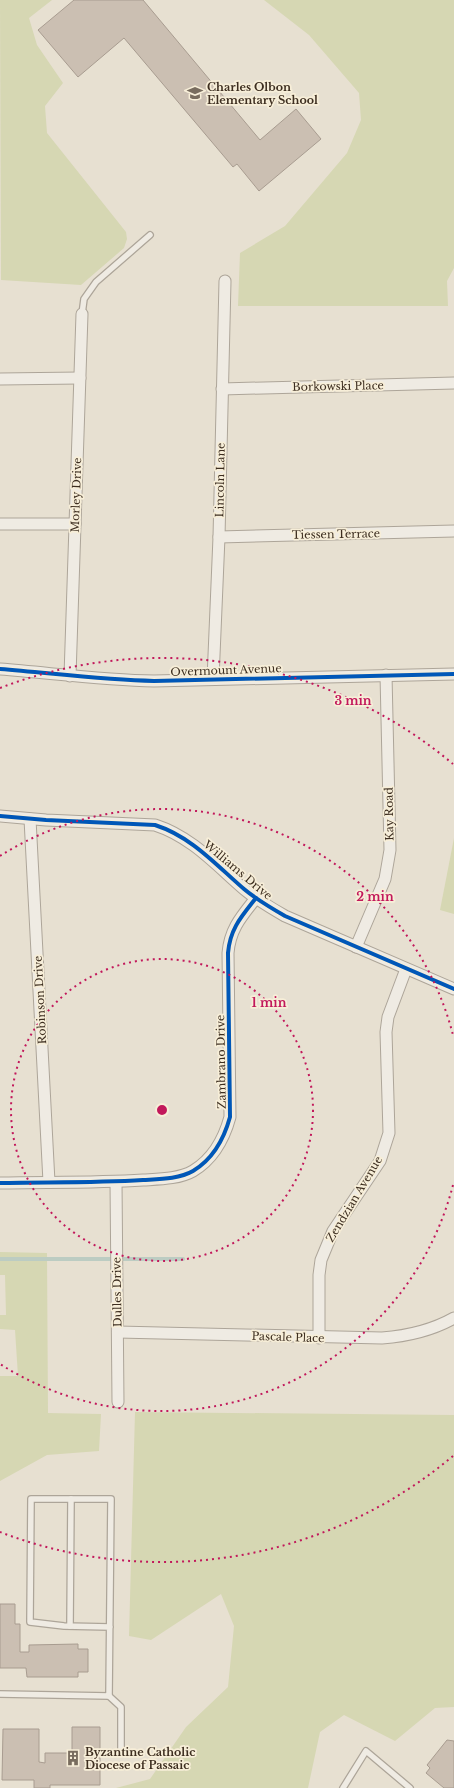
<svg xmlns="http://www.w3.org/2000/svg" width="454" height="1788" viewBox="0 0 454 1788" font-family="'Libre Baskerville',serif">
<rect width="100%" height="100%" fill="#e7e0d1"/>
<g fill="#d6d7b3">
<polygon points="0,0 52,0 29,18 37,45 63,83 45,106 47,133 126,232 127,239 124,248 81,285 1,280"/>
<polygon points="264,0 454,0 454,268 447,281 448,306 238,306 240,253 285,226 347,153 361,120 359,93 309,35"/>
<polygon points="454,838 454,914 440,910"/>
<polygon points="0,1252 47,1253 48,1413 101,1414 99,1451 47,1455 0,1481 0,1376 18,1376 15,1330 0,1329 0,1315 6,1315 5,1275 0,1275"/>
<polygon points="135,1412 454,1415 454,1707 435,1708 395,1741 344,1715 320,1732 308,1788 116,1788 150,1779 186,1727 228,1687 234,1626 221,1594 151,1640 129,1636"/>
</g>
<g fill="none" stroke-linecap="round" stroke-linejoin="round">
<polyline stroke="#bcccc2" stroke-width="4" points="0,1259 183,1259"/>
</g>
<g fill="#cbbfb2" stroke="#a89c90">
<polygon points="74,0 143,0 260,140 296,109 321,139 259,191 237,164 233,167 124,38 78,77 38,30"/>
<polygon points="0,1604 15,1604 15,1624 20,1624 20,1652 29,1652 29,1645 78,1644 78,1649 88,1649 88,1672 78,1672 78,1677 27,1677 26,1668 0,1668"/>
<polygon points="72,1727 100,1727 100,1785 50,1785 50,1788 34,1788 34,1780 2,1780 3,1729 39,1729 39,1762 45,1763 45,1753 72,1753"/>
<polygon points="447,1740 454,1741 454,1788 444,1788 426,1773 430,1768 427,1765"/>
</g>
<g fill="none" stroke-linecap="round" stroke-linejoin="round">
<defs>
<g id="lane">
<polyline points="82,314 84,299 96,282 150,235"/>
<polyline points="70,1626 71,1499"/>
<polyline points="0,1694 109,1696 111,1499 31,1499 30,1622 64,1626 110,1627"/>
<polyline points="109,1696 121,1707 121,1752"/>
<polyline points="343,1788 366,1751 410,1788"/>
</g>
<g id="street">
<polyline points="0,379 80,378"/>
<polyline points="222,389 454,383"/>
<polyline points="0,524 75,524"/>
<polyline points="219,537 454,531"/>
<path d="M0,669c51,4 102,11 154,12l300,-7"/>
<polyline points="70,676 82,314"/>
<polyline points="213,679 219,537 225,281"/>
<path d="M0,816l46,4 109,5c37,12 61,40 89,64 13,11 27,19 41,27l169,73"/>
<polyline points="30,819 49,1182"/>
<polyline points="356,947 385,879 390,850 386,675"/>
<polyline points="116,1182 118,1402"/>
<path d="M0,1183c48,-1 95,0 143,-3 16,-1 36,-1 50,-9 20,-12 31,-32 37,-54l-2,-164c2,-24 13,-36 28,-55"/>
<path d="M118,1332l264,6c26,-2 49,-7 72,-20"/>
<polyline points="319,1338 319,1275 321,1260 333,1231 380,1161 389,1133 386,1032 388,1017 406,969"/>
</g>
</defs>
<use href="#lane" stroke="#ada599" stroke-width="8"/>
<use href="#street" stroke="#ada599" stroke-width="13"/>
<use href="#lane" stroke="#efebe3" stroke-width="5.5"/>
<use href="#street" stroke="#efebe3" stroke-width="11"/>
<defs>
<g id="cycleway">
<path d="M0,669c51,4 102,11 154,12l300,-7"/>
<path d="M0,816l46,4 109,5c37,12 61,40 89,64 13,11 27,19 41,27l169,73"/>
<path d="M0,1183c48,-1 95,0 143,-3 16,-1 36,-1 50,-9 20,-12 31,-32 37,-54l-2,-164c2,-24 13,-36 28,-55"/>
</g>
</defs>
<use href="#cycleway" stroke="#f7eed8" stroke-width="6"/>
<use href="#cycleway" stroke="#0057b8" stroke-width="4"/>
</g>
<g fill="none" stroke="#c2185b" stroke-width="2" stroke-dasharray="2 4">
<circle cx="162" cy="1110" r="151"/>
<path d="M453 1185A301 301 0 0 1 0 1364M0 856A301 301 0 0 1 453 1035"/>
<path d="M453 1456A452 452 0 0 1 0 1532M0 688A452 452 0 0 1 453 764"/>
</g>
<defs>
<symbol id="school-bare" viewBox="-9 -9 18 18"><path d="M0-5L7-2L0 1L-7-2ZM-4 1L0 2.5L4 1V4Q0 6-4 4Z" fill="#786c5e" stroke="#f7eed8" stroke-width="2.5" paint-order="stroke"/></symbol>
<symbol id="building-bare" viewBox="-9 -9 18 18"><path d="M-4-6H4V6H1V3H-1V6H-4ZM-2.5-4.3h1.7v1.8h-1.7ZM.8-4.3h1.7v1.8H.8ZM-2.5-1h1.7V.8h-1.7ZM.8-1h1.7V.8H.8Z" fill="#786c5e" stroke="#f7eed8" stroke-width="2.5" paint-order="stroke"/></symbol>
</defs>
<g fill-rule="evenodd">
<use href="#school-bare" x="184" y="82" width="22" height="22"/>
<use href="#building-bare" x="62" y="1747" width="22" height="22"/>
</g>
<g text-anchor="middle" dominant-baseline="central" stroke-width="3.5" stroke-linejoin="round" paint-order="stroke">
<g font-size="11" font-weight="bold" fill="#3d2e20" stroke="#f7eed8" text-anchor="start">
<text x="207" y="87">Charles Olbon<tspan x="207" dy="13">Elementary School</tspan></text>
<text x="85" y="1752">Byzantine Catholic<tspan x="85" dy="13">Diocese of Passaic</tspan></text>
</g>
<g font-size="11" fill="#3d2e20" stroke="#f7eed8">
<text transform="translate(338 386) rotate(-1)">Borkowski Place</text>
<text transform="translate(220 480) rotate(-89)">Lincoln Lane</text>
<text transform="translate(76 495) rotate(-88)">Morley Drive</text>
<text transform="translate(336 534) rotate(-1)">Tiessen Terrace</text>
<text transform="translate(226 670) rotate(-2)">Overmount Avenue</text>
<text transform="translate(389 814) rotate(-91)">Kay Road</text>
<text transform="translate(238 870) rotate(40)">Williams Drive</text>
<text transform="translate(40 1000) rotate(-93)">Robinson Drive</text>
<text transform="translate(221 1062) rotate(-91)">Zambrano Drive</text>
<text transform="translate(354 1199) rotate(-59)">Zendzian Avenue</text>
<text transform="translate(117 1292) rotate(-91)">Dulles Drive</text>
<text transform="translate(288 1337) rotate(2)">Pascale Place</text>
</g>
</g>
<circle cx="162" cy="1110" r="6" fill="#c2185b" stroke="#f7eed8" stroke-width="2"/>
<g font-size="12" text-anchor="middle" font-weight="bold" fill="#c2185b" stroke="#f7eed8" stroke-width="3.5" stroke-linejoin="round" paint-order="stroke">
<text x="353" y="705">3 min</text>
<text x="375" y="901">2 min</text>
<text x="269" y="1007">1 min</text>
</g>
</svg>
